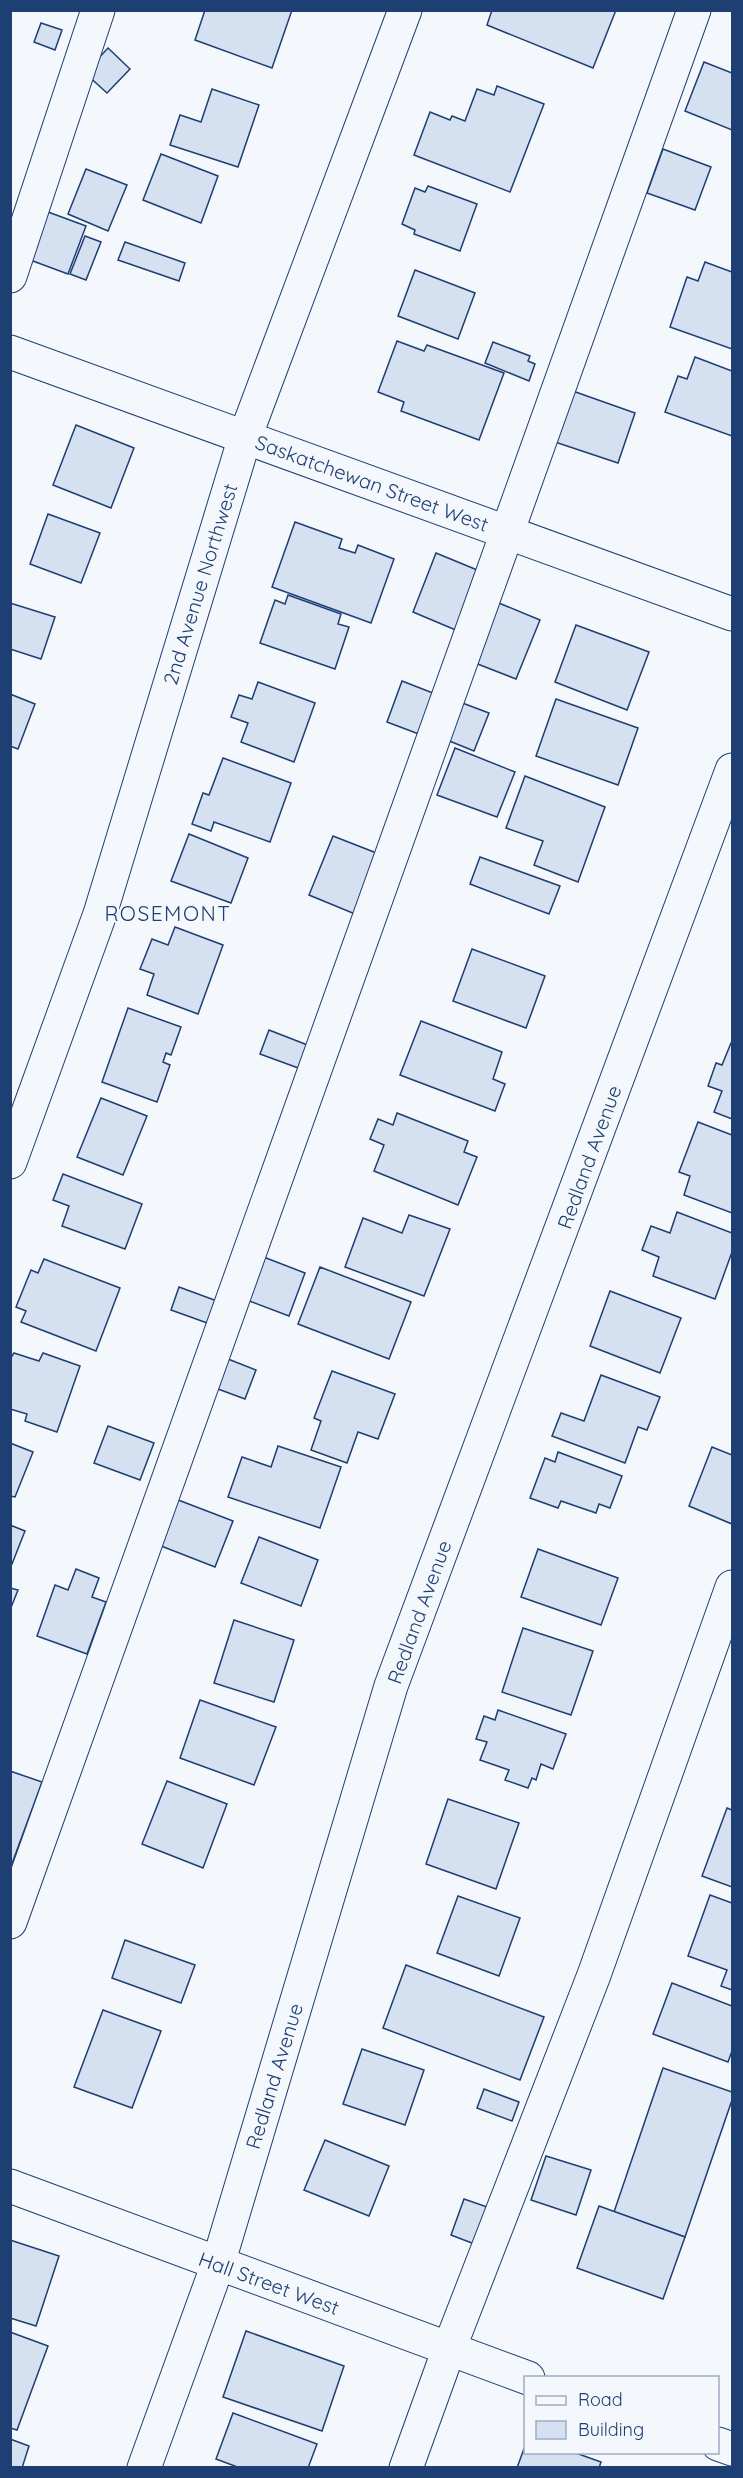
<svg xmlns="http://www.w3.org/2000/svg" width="743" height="2478" viewBox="0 0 743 2478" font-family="Quicksand,sans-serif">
<rect width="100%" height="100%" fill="#f4f7fb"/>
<g fill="#d5e0f0" stroke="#1d3f73" stroke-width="1.5">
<polygon points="205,10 292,10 272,68 195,40"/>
<polygon points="492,10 616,10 593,68 487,25"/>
<polygon points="41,23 62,30 55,50 34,42"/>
<polygon points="108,48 130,69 107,93 85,73"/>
<polygon points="704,62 732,73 732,130 685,111"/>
<polygon points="497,86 544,104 510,192 414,155 430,112 450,120 452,116 465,121 477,89 494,95"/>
<polygon points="212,89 259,105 238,167 170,145 180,115 201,122"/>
<polygon points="663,149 711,167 695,210 647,193"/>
<polygon points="161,154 218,176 201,223 143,200"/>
<polygon points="86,169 127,185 108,231 68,214"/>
<polygon points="428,186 477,204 460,251 414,234 415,230 402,224 415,188 425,192"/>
<polygon points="40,209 86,226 68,274 22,257"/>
<polygon points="85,236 101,242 86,280 70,274"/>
<polygon points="125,242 185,263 179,281 118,260"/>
<polygon points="705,262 732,272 732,349 670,327 687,277 698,281"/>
<polygon points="415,270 475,293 458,339 398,316"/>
<polygon points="397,341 424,351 427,345 504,373 479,440 401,411 404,402 378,392"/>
<polygon points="493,342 530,356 528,361 535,364 529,381 485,363"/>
<polygon points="695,357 732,371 732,436 665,412 678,376 687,379"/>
<polygon points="570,390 635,413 618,463 552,441"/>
<polygon points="76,425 134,448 111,508 53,485"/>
<polygon points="48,514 100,533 81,583 30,564"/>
<polygon points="295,522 342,539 339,548 355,553 358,545 394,559 371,623 272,587"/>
<polygon points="436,553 482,572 458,631 413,612"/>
<polygon points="288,595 341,614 338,624 349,627 335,669 260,643 275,600 285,604"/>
<polygon points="494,601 540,620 516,679 470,661"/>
<polygon points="10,603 55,617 41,659 10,649"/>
<polygon points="576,625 649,652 627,710 555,682"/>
<polygon points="402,681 438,695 424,736 387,722"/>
<polygon points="258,682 315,703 294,762 241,742 248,723 231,717 239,695 252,699"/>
<polygon points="10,694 35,704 18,749 10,746"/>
<polygon points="556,699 638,728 618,785 536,756"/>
<polygon points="457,701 489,713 474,751 442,738"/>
<polygon points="455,748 515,772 497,817 437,795"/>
<polygon points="223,758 291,783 270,842 214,822 211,831 192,824 203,793 209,795"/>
<polygon points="525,776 605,807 578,882 534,865 543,841 506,828"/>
<polygon points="189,834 248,858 231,903 171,881"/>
<polygon points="333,836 379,854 355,914 309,895"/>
<polygon points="480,857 560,886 549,914 470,884"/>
<polygon points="175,927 223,945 198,1014 147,995 154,974 140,969 152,939 168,945"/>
<polygon points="472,949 545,976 526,1028 453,1001"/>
<polygon points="128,1008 181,1027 171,1055 166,1053 163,1062 170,1065 157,1102 102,1082"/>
<polygon points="421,1021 502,1052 493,1079 505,1084 495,1111 400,1075"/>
<polygon points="269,1030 310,1046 301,1069 260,1054"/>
<polygon points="731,1043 732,1043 732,1119 714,1112 722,1091 708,1086 716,1063 722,1065"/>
<polygon points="101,1098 147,1116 123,1175 77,1157"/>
<polygon points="397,1113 468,1141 464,1152 477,1157 458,1205 374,1171 384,1145 370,1139 378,1119 393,1125"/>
<polygon points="698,1122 732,1135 732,1213 684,1195 690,1176 679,1172"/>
<polygon points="63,1174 142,1204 125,1249 62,1226 69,1206 53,1200"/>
<polygon points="677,1212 732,1233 732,1252 715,1299 653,1276 659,1257 642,1250 651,1226 670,1233"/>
<polygon points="409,1215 450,1229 424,1296 345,1267 363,1218 402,1233"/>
<polygon points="261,1256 305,1273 289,1316 244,1299"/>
<polygon points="44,1259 120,1288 96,1351 21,1322 26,1311 16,1307 31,1270 38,1273"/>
<polygon points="320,1267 411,1302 389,1359 298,1324"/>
<polygon points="179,1287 217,1301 210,1324 171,1310"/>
<polygon points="610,1291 681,1318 660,1373 590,1346"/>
<polygon points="14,1353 39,1361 43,1353 80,1366 57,1432 25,1421 27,1414 10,1409 10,1359"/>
<polygon points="228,1359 256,1370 245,1399 218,1389"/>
<polygon points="332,1371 395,1394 378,1439 358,1432 347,1463 311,1450 321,1421 314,1418"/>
<polygon points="601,1375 660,1397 647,1430 638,1427 625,1463 552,1436 561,1413 584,1421"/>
<polygon points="108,1426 154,1443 140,1480 94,1463"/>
<polygon points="10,1443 33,1452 15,1497 10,1496"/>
<polygon points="278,1446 341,1467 320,1528 228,1497 242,1457 271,1467"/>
<polygon points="712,1447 732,1455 732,1524 689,1506"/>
<polygon points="558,1452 622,1476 610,1508 599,1504 596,1513 561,1501 558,1508 530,1498 545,1458 555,1462"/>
<polygon points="173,1498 233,1521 215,1567 156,1544"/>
<polygon points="10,1525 25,1531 12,1564 10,1564"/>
<polygon points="259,1537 318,1560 301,1606 241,1583"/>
<polygon points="538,1549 618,1578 601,1625 521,1597"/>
<polygon points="76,1569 99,1578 92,1597 106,1602 87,1654 37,1636 55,1585 68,1590"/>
<polygon points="10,1588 18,1590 10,1610"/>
<polygon points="234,1620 294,1640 274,1702 214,1683"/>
<polygon points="523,1628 593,1651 571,1715 502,1692"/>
<polygon points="200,1700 276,1727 254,1785 180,1758"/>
<polygon points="498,1710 566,1734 553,1769 541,1764 536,1780 532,1778 528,1788 505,1780 509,1770 480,1760 487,1742 476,1739 484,1716 495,1720"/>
<polygon points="10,1771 42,1782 10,1869"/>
<polygon points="167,1781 227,1804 203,1868 142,1844"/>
<polygon points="448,1799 519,1823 496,1889 426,1864"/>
<polygon points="727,1808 732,1810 732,1887 702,1876"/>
<polygon points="710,1895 732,1903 732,1990 721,1986 727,1970 688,1956"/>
<polygon points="458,1896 520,1918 499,1976 437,1953"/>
<polygon points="125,1940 195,1965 181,2003 112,1978"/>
<polygon points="406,1965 544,2017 520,2080 383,2028"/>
<polygon points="672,1983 732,2006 732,2051 728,2062 653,2034"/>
<polygon points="103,2010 161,2031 132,2108 74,2087"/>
<polygon points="362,2049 424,2070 405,2125 343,2104"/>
<polygon points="663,2068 732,2092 732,2100 685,2237 614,2212"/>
<polygon points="484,2089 519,2102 512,2121 477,2108"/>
<polygon points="325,2140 389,2166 369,2216 304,2190"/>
<polygon points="546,2156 591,2170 576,2215 531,2200"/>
<polygon points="464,2199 490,2208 477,2245 451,2235"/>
<polygon points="599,2206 685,2237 663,2299 577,2268"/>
<polygon points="10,2240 59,2256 36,2326 10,2318"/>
<polygon points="246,2331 344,2366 322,2431 223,2397"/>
<polygon points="10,2332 48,2346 17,2430 10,2428"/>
<polygon points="233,2413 317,2444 308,2468 240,2468 216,2459"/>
<polygon points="10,2439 29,2446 22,2468 10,2468"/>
<polygon points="526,2443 526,2452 573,2452 601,2462 599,2468 517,2468"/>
</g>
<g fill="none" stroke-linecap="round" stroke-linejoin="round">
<defs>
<g id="minor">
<polyline points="10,276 98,10"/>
<polyline points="10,352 732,614"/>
<polyline points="10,1162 100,914 245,437 405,10"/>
<polyline points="10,1922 694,10"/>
<polyline points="10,2186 528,2378"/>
<polyline points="718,2444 732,2449"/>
<polyline points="144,2468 218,2264 391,1686 732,770"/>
<polyline points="406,2468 449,2349 594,1975 732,1587"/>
</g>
</defs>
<use href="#minor" stroke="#1d3f73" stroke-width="35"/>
<use href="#minor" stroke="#f4f7fb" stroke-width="33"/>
</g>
<g text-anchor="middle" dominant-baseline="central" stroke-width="4.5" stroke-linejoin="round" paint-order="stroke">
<g font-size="20" fill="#1d3f73" stroke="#f4f7fb">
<text transform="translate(372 483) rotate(20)">Saskatchewan Street West</text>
<text transform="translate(200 584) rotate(-73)">2nd Avenue Northwest</text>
<text transform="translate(589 1157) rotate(-70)">Redland Avenue</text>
<text transform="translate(419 1612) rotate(-70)">Redland Avenue</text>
<text transform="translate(274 2076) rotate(-73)">Redland Avenue</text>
<text transform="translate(269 2283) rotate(20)">Hall Street West</text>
</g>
<g font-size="21" letter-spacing="1.5" fill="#1d3f73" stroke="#f4f7fb">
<text x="168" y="913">ROSEMONT</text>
</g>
</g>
<rect width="743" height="2478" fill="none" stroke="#1d3f73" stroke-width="24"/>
<rect x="524" y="2376" width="195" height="78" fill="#f4f7fb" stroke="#9eadc5" stroke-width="1.5"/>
<rect x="536" y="2396" width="30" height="9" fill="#f4f7fb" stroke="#9eadc5" stroke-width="1.5"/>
<text x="578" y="2406" font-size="18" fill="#1d3f73">Road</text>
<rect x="536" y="2421" width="30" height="18" fill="#d5e0f0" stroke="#9eadc5" stroke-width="1.5"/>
<text x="578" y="2436" font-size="18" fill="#1d3f73">Building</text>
</svg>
